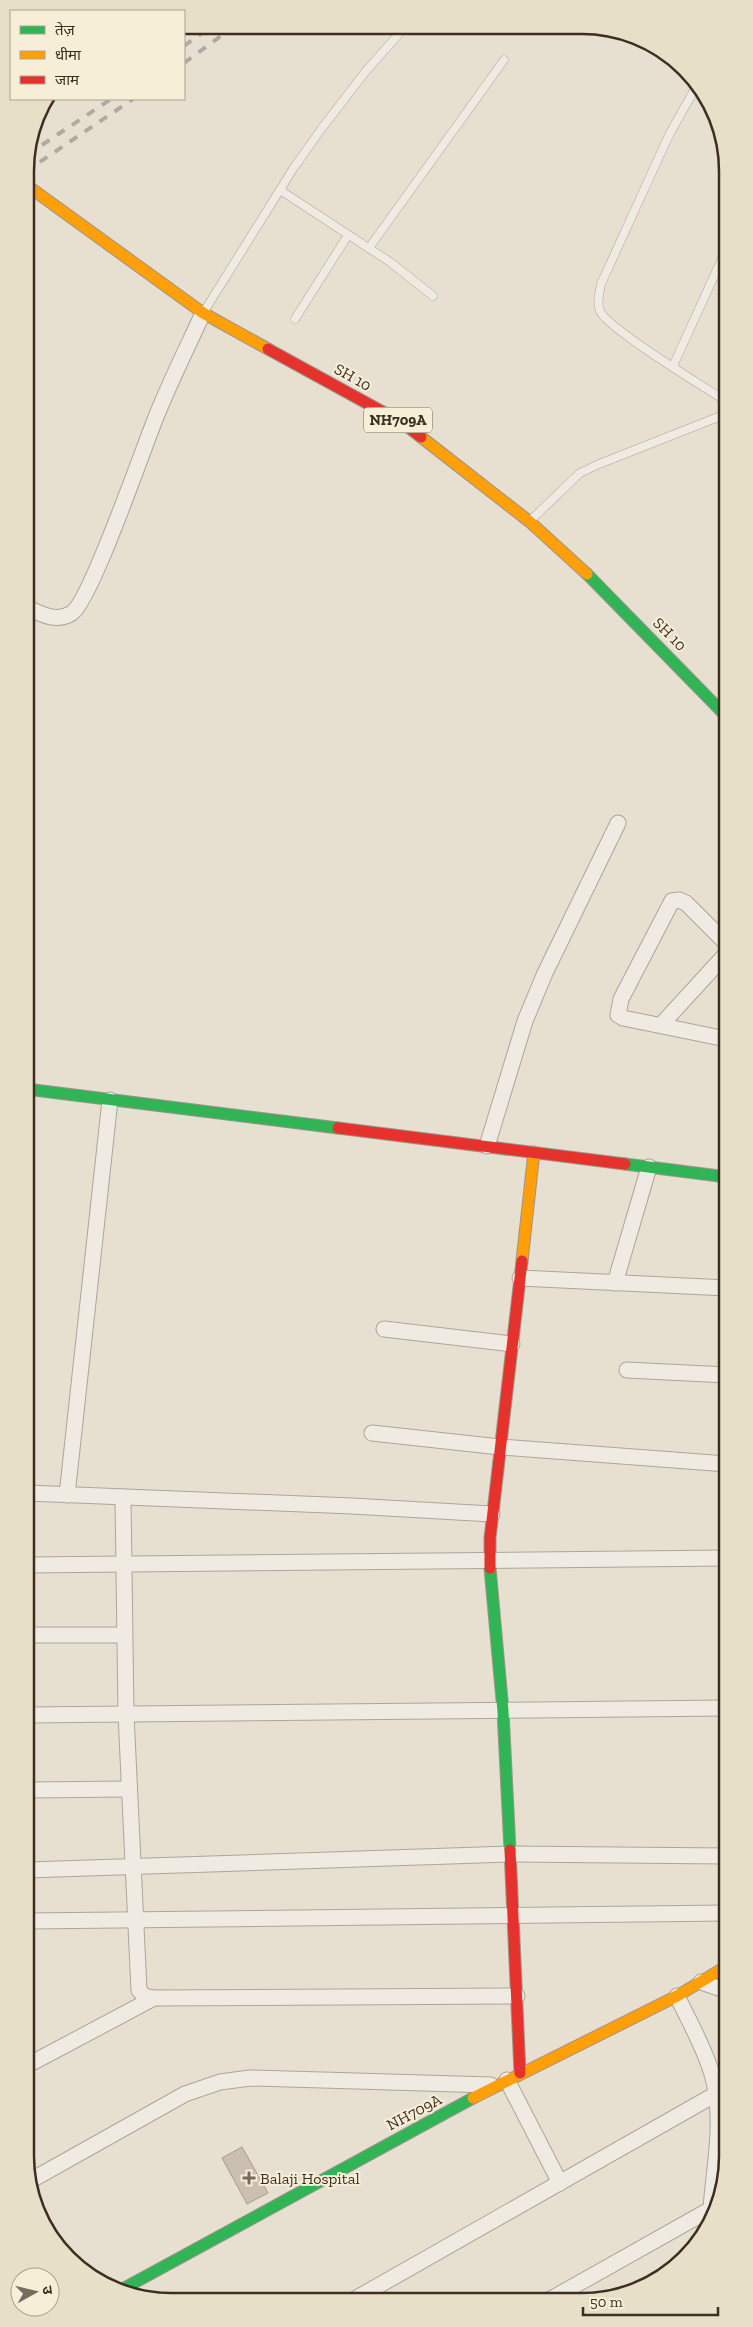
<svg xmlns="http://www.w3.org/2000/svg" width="753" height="2327" viewBox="0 0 753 2327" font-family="'Zilla Slab','Noto Sans Devanagari',serif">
<rect width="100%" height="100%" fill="#e7e0d1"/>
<polygon fill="#cbbfb2" stroke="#a89c90" points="242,2147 268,2193 247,2204 222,2158"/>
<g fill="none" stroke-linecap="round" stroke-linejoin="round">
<defs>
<g id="lane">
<path d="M696,87l-27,48 -68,149c-1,8 -5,18 -1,27 7,17 104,76 126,90"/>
<polyline points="280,190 390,262 433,296"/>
<polyline points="369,248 504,60"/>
<polyline points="205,310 293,169 322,128 366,71 405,27"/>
<polyline points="295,319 348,235"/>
<polyline points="673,366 725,252"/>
<polyline points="533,518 580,473 599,464 726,414"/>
</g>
<g id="street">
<path d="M26,607c15,7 30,16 46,6 19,-13 71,-164 84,-196 14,-35 31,-69 47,-104"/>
<polyline points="726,943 686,903 679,900 672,901 621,999 618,1015 623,1018 726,1039"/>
<polyline points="661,1025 726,954"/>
<polyline points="487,1146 525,1021 545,973 618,823"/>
<polyline points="520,1278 727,1288"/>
<polyline points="615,1283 649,1167"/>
<polyline points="384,1329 512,1344"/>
<polyline points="627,1370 727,1375"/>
<polyline points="372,1433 500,1447 727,1464"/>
<polyline points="27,1493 352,1506 492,1514"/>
<polyline points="67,1495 110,1100"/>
<polyline points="123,1497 126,1714 139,1990 144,1996 154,1998 517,1996"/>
<polyline points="27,1565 727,1558"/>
<polyline points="27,1635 124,1635"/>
<polyline points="27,1715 727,1708"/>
<polyline points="27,1790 129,1789"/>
<polyline points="27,1870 510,1854 727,1856"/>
<polyline points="27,1921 727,1913"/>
<polyline points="701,1982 727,1991"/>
<path d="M677,1996c12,25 27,51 35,78 14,47 0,101 -2,149"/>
<polyline points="28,2065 154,1998"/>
<polyline points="507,2080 560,2183"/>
<polyline points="28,2182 185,2094 220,2082 250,2078 491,2085"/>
<polyline points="355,2299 716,2094 728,2095"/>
<polyline points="551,2299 711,2209"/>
</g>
<g id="fast">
<polyline points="587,574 726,716"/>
<polyline points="26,1089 338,1128"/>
<polyline points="625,1164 727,1177"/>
<polyline points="490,1568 503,1711 510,1850"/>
<polyline points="119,2291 473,2098"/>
</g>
<g id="slow">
<polyline points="25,184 203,313 268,349"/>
<polyline points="421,437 530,522 587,574"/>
<polyline points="522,1261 534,1152"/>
<polyline points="473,2098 677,1996 727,1966"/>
</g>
<g id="jam">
<polyline points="268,349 403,423 421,437"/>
<polyline points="338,1128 625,1164"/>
<polyline points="490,1568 490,1538 522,1261"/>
<polyline points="510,1850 520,2073"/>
</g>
</defs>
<use href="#lane" stroke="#ada599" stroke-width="9"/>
<use href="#street" stroke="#ada599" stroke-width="17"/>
<use href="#fast" stroke="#9c958a" stroke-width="13"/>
<use href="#slow" stroke="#9c958a" stroke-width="13"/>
<use href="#jam" stroke="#9c958a" stroke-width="13"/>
<use href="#lane" stroke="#efebe3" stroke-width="8"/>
<use href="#street" stroke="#efebe3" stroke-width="15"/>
<use href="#fast" stroke="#30b455" stroke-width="11"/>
<use href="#slow" stroke="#ff9f0a" stroke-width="11"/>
<use href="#jam" stroke="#e5322d" stroke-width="11"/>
<g stroke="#afaaa2" stroke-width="4" stroke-dasharray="9 9" stroke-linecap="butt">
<polyline points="184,46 213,25"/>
<polyline points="184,63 236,25"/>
<polyline points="27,155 111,99"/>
<polyline points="25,172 133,99"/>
</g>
</g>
<path fill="#786c5e" stroke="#f7eed8" stroke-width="2" d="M246.5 2170.5h5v5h5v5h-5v5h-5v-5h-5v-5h5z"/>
<g text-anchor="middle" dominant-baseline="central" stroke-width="4" stroke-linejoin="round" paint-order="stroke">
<rect fill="#f7eed8" stroke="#756857" stroke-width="1" x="364" y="407.5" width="68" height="25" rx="4"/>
<g font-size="15" font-weight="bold" fill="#3d2e20">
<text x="398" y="420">NH709A</text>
</g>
<g font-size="16" fill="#3d2e20" stroke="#f7eed8">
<text transform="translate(353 377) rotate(29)">SH 10</text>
<text transform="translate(670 634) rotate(45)">SH 10</text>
<text transform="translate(414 2112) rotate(-28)">NH709A</text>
</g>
<g font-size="16" fill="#3d2e20" stroke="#f7eed8" text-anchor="start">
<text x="260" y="2178">Balaji Hospital</text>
</g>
</g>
<path d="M0 0H753V2327H0ZM171 34H582A137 137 0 0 1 719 171V2156A137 137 0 0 1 582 2293H171A137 137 0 0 1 34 2156V171A137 137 0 0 1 171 34Z" fill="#e8dfc9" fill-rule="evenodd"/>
<path fill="none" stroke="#3d2e20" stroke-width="2.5" d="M171 34H582A137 137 0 0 1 719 171V2156A137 137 0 0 1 582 2293H171A137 137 0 0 1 34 2156V171A137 137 0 0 1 171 34Z"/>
<rect x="10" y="10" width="175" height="90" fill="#f7eed8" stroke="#ada18e"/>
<rect x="20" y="26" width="25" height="8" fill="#30b455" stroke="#ada18e"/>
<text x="55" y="35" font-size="15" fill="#3d2e20">तेज़</text>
<rect x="20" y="51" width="25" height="8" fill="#ff9f0a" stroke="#ada18e"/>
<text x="55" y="60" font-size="15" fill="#3d2e20">धीमा</text>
<rect x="20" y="76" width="25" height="8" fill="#e5322d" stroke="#ada18e"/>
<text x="55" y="85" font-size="15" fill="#3d2e20">जाम</text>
<g transform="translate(35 2292) rotate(82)"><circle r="24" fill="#f7eed8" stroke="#ada18e"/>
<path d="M0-4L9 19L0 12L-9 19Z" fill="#786c5e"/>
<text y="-8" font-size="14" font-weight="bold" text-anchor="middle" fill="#3d2e20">उ</text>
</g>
<path d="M583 2307v8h135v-8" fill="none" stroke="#3d2e20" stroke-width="2.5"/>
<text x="590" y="2307" font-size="15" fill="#3d2e20" stroke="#f7eed8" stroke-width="4" paint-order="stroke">50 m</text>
</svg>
